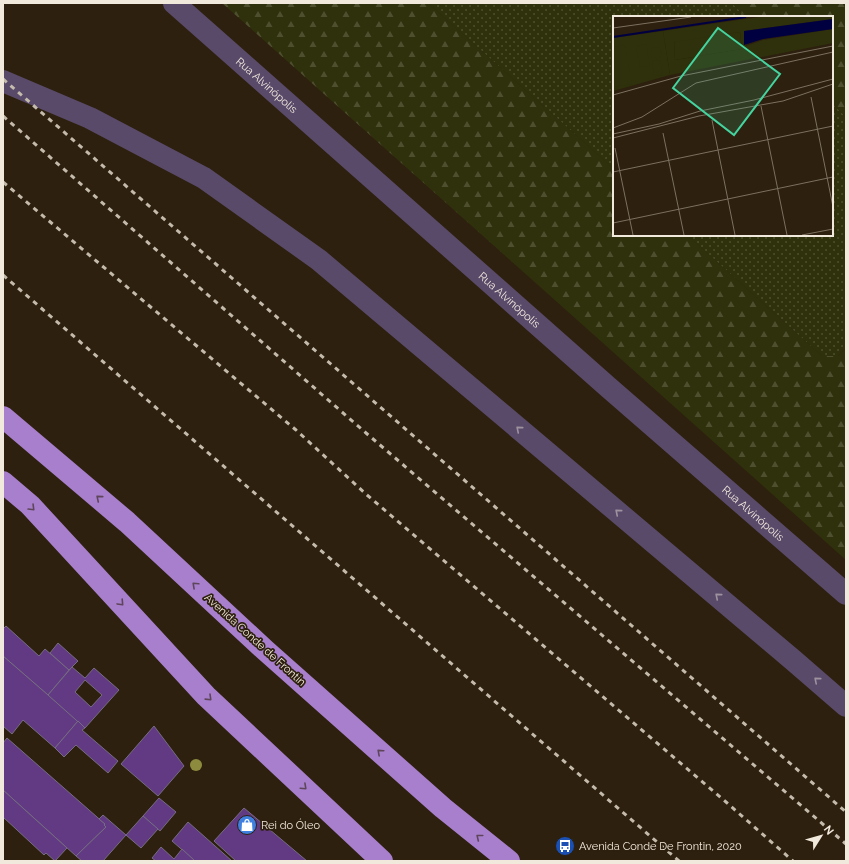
<svg xmlns="http://www.w3.org/2000/svg" width="849" height="864" viewBox="0 0 849 864" font-family="Raleway,sans-serif">
<defs>
<pattern id="grass-dots" width="8" height="8" patternUnits="userSpaceOnUse"><rect width="8" height="8" fill="#2e310b"/><path d="M2 2h.1M6 6h.1" fill="none" stroke="#4d4f2e" stroke-width="1.8" stroke-linecap="round"/></pattern>
<pattern id="forest-firs" width="22" height="20" patternUnits="userSpaceOnUse"><rect width="22" height="20" fill="#2e310b"/><path d="M5 1l3.5 6h-7zM16 11l3.5 6h-7z" fill="#4d4f2e"/></pattern>
</defs>
<rect width="100%" height="100%" fill="#2d200e"/>
<g fill="url(#grass-dots)">
<polygon points="428,3 732,3 746,17 614,17 614,169"/>
<polygon points="832,103 846,117 846,348 838,356 822,356 687,235 832,235"/>
</g>
<g fill="url(#forest-firs)">
<polygon points="222,3 428,3 614,169 614,235 687,235 822,356 838,356 846,348 846,560"/>
<polygon points="732,3 846,3 846,117 832,103 832,17 746,17"/>
</g>
<g fill="#613a83" stroke="#766c82" fill-rule="evenodd">
<polygon points="6,626 39,656 45,649 69,670 48,695 3,656 3,629"/>
<polygon points="58,643 78,661 69,670 50,653"/>
<polygon points="3,656 78,721 55,748 23,720 12,734 3,726"/>
<path d="M72,667l13,11 9,-10 25,22 -34,38 -37,-33zM85,680l17,15 -11,12 -16,-15z"/>
<polygon points="78,721 85,728 82,730 118,761 108,773 76,745 64,757 55,748"/>
<polygon points="154,726 184,766 158,796 121,764"/>
<polygon points="7,738 105,824 104,825 106,827 76,856 3,790 3,743"/>
<polygon points="3,790 67,848 55,861 46,853 44,855 3,817"/>
<polygon points="159,798 176,812 160,831 143,816"/>
<polygon points="244,808 307,861 236,861 214,841"/>
<polygon points="103,815 126,835 103,861 82,861 76,856 106,827 104,825 105,824 99,819"/>
<polygon points="143,816 158,829 141,848 126,835"/>
<polygon points="188,822 232,861 195,861 172,841"/>
<polygon points="161,847 174,859 182,849 195,861 156,861 152,858"/>
</g>
<g fill="none" stroke-linecap="round" stroke-linejoin="round">
<g stroke="#5a4a6a" stroke-width="22">
<path id="s1" d="M174,3l434,384 238,207"/>
<polyline points="3,81 90,118 204,178 319,260 793,660 846,706"/>
</g>
<g stroke="#a87fcd" stroke-width="22">
<polyline points="3,417 127,522 265,650 443,808 509,861"/>
<polyline points="3,482 30,505 206,696 382,861"/>
</g>
<g stroke="#c4bbad" stroke-width="3" stroke-dasharray="5 5" stroke-linecap="butt">
<polyline points="3,79 846,812"/>
<polyline points="3,116 366,433 846,844"/>
<polyline points="3,182 296,430 367,495 726,802 793,861"/>
<polyline points="3,275 679,861"/>
</g>
</g>
<circle fill="#8d8c3e" cx="196" cy="765" r="6"/>
<defs><path id="oneway-chevron" d="M-2-3.5L2.5 0L-2 3.5" fill="none" stroke-width="1.6" stroke-linecap="round" stroke-linejoin="round"/></defs>
<g stroke="#9e929e">
<use href="#oneway-chevron" transform="translate(519 429) rotate(-140)"/>
<use href="#oneway-chevron" transform="translate(618 512) rotate(-140)"/>
<use href="#oneway-chevron" transform="translate(718 596) rotate(-140)"/>
<use href="#oneway-chevron" transform="translate(817 680) rotate(-139)"/>
</g>
<g stroke="#5e465a">
<use href="#oneway-chevron" transform="translate(99 498) rotate(-140)"/>
<use href="#oneway-chevron" transform="translate(32 508) rotate(45)"/>
<use href="#oneway-chevron" transform="translate(195 585) rotate(-137)"/>
<use href="#oneway-chevron" transform="translate(121 603) rotate(47)"/>
<use href="#oneway-chevron" transform="translate(209 698) rotate(44)"/>
<use href="#oneway-chevron" transform="translate(380 752) rotate(-138)"/>
<use href="#oneway-chevron" transform="translate(304 787) rotate(43)"/>
<use href="#oneway-chevron" transform="translate(479 837) rotate(-141)"/>
</g>
<defs>
<symbol id="shop-disc" viewBox="-11 -11 22 22"><circle r="9.5" fill="#3f7fe0" stroke="#2d200e"/><path d="M-5-2.5h2.3a2.7 3.5 0 0 1 5.4 0H5L5.5 6h-11ZM-1.5-2.5h3a1.5 2.3 0 0 0-3 0Z" fill="#fff"/></symbol>
<symbol id="bus-disc" viewBox="-11 -11 22 22"><circle r="9.5" fill="#1a4fb4" stroke="#2d200e"/><path d="M-5-6H5V4H4V6H2V4H-2V6H-4V4H-5ZM-3.5-4V0h7V-4ZM-3.5 1.2v1.5H-2V1.2ZM2 1.2v1.5H3.5V1.2Z" fill="#fff"/></symbol>
</defs>
<g fill-rule="evenodd">
<use href="#shop-disc" x="236" y="814" width="22" height="22"/>
<use href="#bus-disc" x="554" y="835" width="22" height="22"/>
</g>
<g text-anchor="middle" dominant-baseline="central" stroke-width="3.5" stroke-linejoin="round" paint-order="stroke">
<g font-size="11" fill="#f2e9dd" stroke="#2d200e">
<text stroke="none"><textPath href="#s1" startOffset="124">Rua Alvinópolis</textPath></text>
<text stroke="none"><textPath href="#s1" startOffset="448">Rua Alvinópolis</textPath></text>
<text stroke="none"><textPath href="#s1" startOffset="772">Rua Alvinópolis</textPath></text>
<text transform="translate(255 640) rotate(42)">Avenida Conde de Frontin</text>
</g>
<g font-size="11" fill="#f2e9dd" stroke="#2d200e" text-anchor="start">
<text x="261" y="825">Rei do Óleo</text>
<text x="579" y="846">Avenida Conde De Frontin, 2020</text>
</g>
</g>
<g transform="translate(613 16)">
<rect width="220" height="220" fill="#2d200e"/>
<path d="M127,16l2,17 -67,11 -1,-19z" fill="#2e310b"/>
<path d="M146,1h74v2l-89,12 2,15 17,-6 70,-11v14l-163,32 -7,-44zM127,16l2,17 -67,11 -1,-18z" fill="#2e310b" fill-rule="evenodd"/>
<path d="M50,15l7,44 -57,16v-53z" fill="#2e310b"/>
<path d="M33,28l4,22 -10,1 -4,-21zM12,29l7,39 -19,3v-40zM37 37a6 6 0 1 1 12 0a6 6 0 1 1-12 0ZM47,44l3,15 -9,1 -2,-15z" fill="#2e310b"/>
<path d="M220,3v10l-70,10 -19,6v-14z" fill="#000041"/>
<path fill="none" stroke="#000041" stroke-width="2" d="M0,21l133,-20"/>
<path fill="none" stroke="#7c7061" stroke-width="1" d="M0,12l78,-11M0,79l68,-19 152,-30M198,81l22,110M148,90l26,129M99,104l23,115M0,112l29,-11 54,-34 137,-31M50,117l21,102M0,118l46,-10 41,-13 54,-11 79,-21M0,122l86,-22 84,-15 50,-17M2,132l18,87M0,156l220,-46M0,207l220,-46M189,219l31,-6"/>
<path fill="#44d4a0" fill-opacity="0.15" stroke="#44d4a0" stroke-width="2" d="M105,12l62,46 -46,61 -61,-47z"/>
<rect width="220" height="220" fill="none" stroke="#f2e9dd" stroke-width="2"/>
</g>
<rect width="849" height="864" fill="none" stroke="#f2e9dd" stroke-width="8"/>
<g transform="translate(821 836) rotate(53)" stroke="#2d200e" stroke-width="3" paint-order="stroke">
<path d="M0-3L7 15L0 10L-7 15Z" fill="#f2e9dd"/>
<text y="-6" font-size="11" font-weight="bold" text-anchor="middle" fill="#f2e9dd">N</text>
</g>
</svg>
